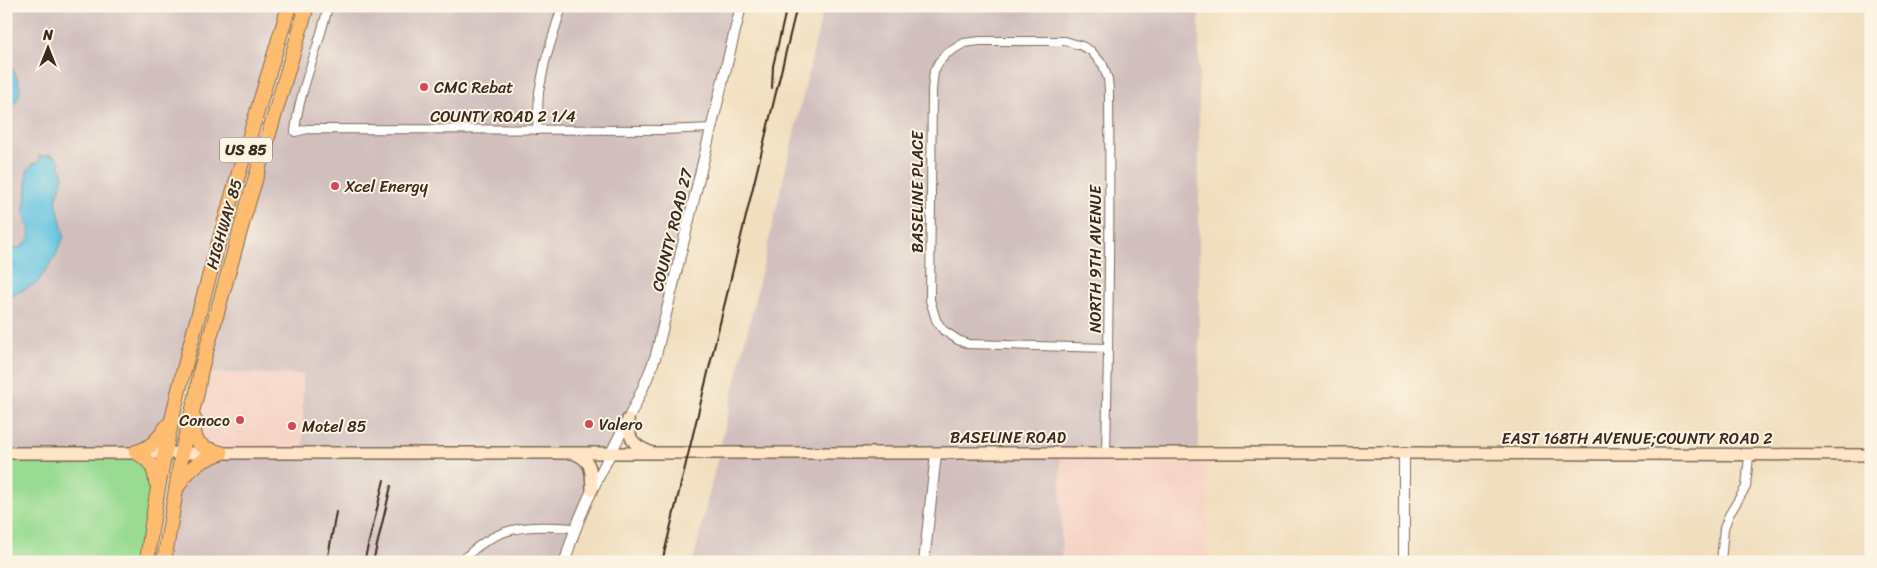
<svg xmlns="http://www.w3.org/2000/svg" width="1877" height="568" viewBox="0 0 1877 568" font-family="Sriracha,sans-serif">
<rect width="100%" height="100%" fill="#fcf5e5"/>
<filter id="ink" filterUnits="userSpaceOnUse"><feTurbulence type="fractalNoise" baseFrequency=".02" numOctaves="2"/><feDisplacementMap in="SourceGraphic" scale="10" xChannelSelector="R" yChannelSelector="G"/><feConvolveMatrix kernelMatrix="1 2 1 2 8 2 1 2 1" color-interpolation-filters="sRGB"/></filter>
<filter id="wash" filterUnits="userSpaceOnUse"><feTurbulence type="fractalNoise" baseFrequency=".0096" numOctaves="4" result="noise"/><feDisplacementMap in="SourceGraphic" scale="20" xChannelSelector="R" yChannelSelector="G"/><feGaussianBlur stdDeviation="1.12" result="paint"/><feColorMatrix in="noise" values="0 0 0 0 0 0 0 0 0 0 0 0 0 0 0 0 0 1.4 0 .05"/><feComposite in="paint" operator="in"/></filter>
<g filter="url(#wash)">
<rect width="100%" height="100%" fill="#f1debe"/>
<g fill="#f6d2c4">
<polygon points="200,373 303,374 303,453 208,449 194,429"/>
<polygon points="1060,454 1207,454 1208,562 1062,562"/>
</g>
<g fill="#d1bfbe">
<polygon points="6,6 289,6 172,420 147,448 6,453 6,118 7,111 19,95 19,81 6,58"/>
<polygon points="307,6 741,6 663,332 611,453 584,458 592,490 565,562 164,562 175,490 207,458 303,453 303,374 200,373"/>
<polygon points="824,6 1199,6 1199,454 1060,454 1062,562 693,562"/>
</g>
<polygon fill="#99db92" stroke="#6a8258" points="136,452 154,467 147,562 6,562 6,453"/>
<g fill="#63c4e1" stroke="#4f7780">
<path d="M6,58c6,11 19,27 12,39 -4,8 -10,11 -12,21z"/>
<path d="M52,155l9,6 -3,4 4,5 1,6 -7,25 8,35 -9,21 -18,26 -26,13 -5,-3v-48l13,3c19,-11 7,-22 5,-38 0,-7 3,-13 3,-20 0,-15 -5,-22 13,-29l-1,-5z"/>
</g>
</g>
<g filter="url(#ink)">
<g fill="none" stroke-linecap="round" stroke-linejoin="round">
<defs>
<g id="minor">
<path d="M328,6c-9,43 -29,83 -33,126l13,-3 355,1 49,-2"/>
<polyline points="537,130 539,92 545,62 562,6"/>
<path d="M1106,454c3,-122 4,-243 3,-364l-1,-11 -5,-14 -12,-14 -9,-5 -17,-5h-85l-16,2 -18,11 -7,8 -5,9 -2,19 -2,210 6,20 7,10 15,10 10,4 140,4"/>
<path d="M461,562c35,-38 67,-37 114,-34"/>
<polyline points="1721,562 1724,528 1729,515 1746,487 1749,456"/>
</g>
<g id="tertiary">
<polyline points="1404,453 1404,562"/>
<path d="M565,562c19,-74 66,-135 91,-207l85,-349"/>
<polyline points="924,562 936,454"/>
</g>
<g id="secondary">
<path d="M628,419c1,20 3,25 22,33"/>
<polyline points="6,453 1404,453 1871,455"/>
<path d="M575,454c18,7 16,18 17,36"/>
</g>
<g id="trunk">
<path d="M195,420c-4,23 6,28 26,33"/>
<path d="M136,452c13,8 19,14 20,30"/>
<path d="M136,452c15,-3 24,-15 32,-27"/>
<path d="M178,486c11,-19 23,-26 43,-33"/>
<path d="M147,562c12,-104 39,-205 68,-306 23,-83 49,-167 74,-250"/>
<polyline points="164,562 183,447 197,393 201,369 244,217 307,6"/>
</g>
</defs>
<use href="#minor" stroke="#7b6956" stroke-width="10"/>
<use href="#tertiary" stroke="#7b6956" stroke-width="12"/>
<use href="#secondary" stroke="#7b6956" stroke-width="14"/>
<use href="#trunk" stroke="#7b6956" stroke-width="16"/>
<use href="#minor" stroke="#fff" stroke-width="8"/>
<use href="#tertiary" stroke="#fff" stroke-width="10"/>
<use href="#secondary" stroke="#ffe4c6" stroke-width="11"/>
<use href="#trunk" stroke="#febc70" stroke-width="14"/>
<g stroke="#3b2a1e" stroke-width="2">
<polyline points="772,88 773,66 787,6"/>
<polyline points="327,562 336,512"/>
<polyline points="364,562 384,480"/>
<polyline points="373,562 391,486"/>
<polyline points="662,562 797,6"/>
</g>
</g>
</g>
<g fill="#d1495b" stroke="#fcf5e5" stroke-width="2">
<circle cx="424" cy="87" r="5"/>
<circle cx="335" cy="186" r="5"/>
<circle cx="240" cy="420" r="5"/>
<circle cx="589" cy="424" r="5"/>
<circle cx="292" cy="426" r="5"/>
</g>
<g text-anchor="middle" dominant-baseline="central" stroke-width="4" stroke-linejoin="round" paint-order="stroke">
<rect fill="#fcf5e5" stroke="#75675a" stroke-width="1" x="220" y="137.5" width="52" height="25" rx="4"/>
<g font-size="15" font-weight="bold" fill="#3b2a1e">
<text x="246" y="150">US 85</text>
</g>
<g font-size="16" fill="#3b2a1e" stroke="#fcf5e5" text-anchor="start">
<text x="434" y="87">CMC Rebat</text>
<text x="345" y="186">Xcel Energy</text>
<text x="230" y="420" text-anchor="end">Conoco</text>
<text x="599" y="424">Valero</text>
<text x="302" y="426">Motel 85</text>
</g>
<g font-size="16" fill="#3b2a1e" stroke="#fcf5e5">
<text x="503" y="116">COUNTY ROAD 2 1/4</text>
<text transform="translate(917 192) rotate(-90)">BASELINE PLACE</text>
<text transform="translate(224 224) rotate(-74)">HIGHWAY 85</text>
<text transform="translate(672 230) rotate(-76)">COUNTY ROAD 27</text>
<text transform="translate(1095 259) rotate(-90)">NORTH 9TH AVENUE</text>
<text x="1008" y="437">BASELINE ROAD</text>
<text x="1637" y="438">EAST 168TH AVENUE;COUNTY ROAD 2</text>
</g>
</g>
<rect width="1877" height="568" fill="none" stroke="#fcf5e5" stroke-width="25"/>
<g transform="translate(48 48)" stroke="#fcf5e5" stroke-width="4" paint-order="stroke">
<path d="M0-4L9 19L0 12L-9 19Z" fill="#3b2a1e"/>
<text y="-8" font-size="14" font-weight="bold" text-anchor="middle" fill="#3b2a1e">N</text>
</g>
</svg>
